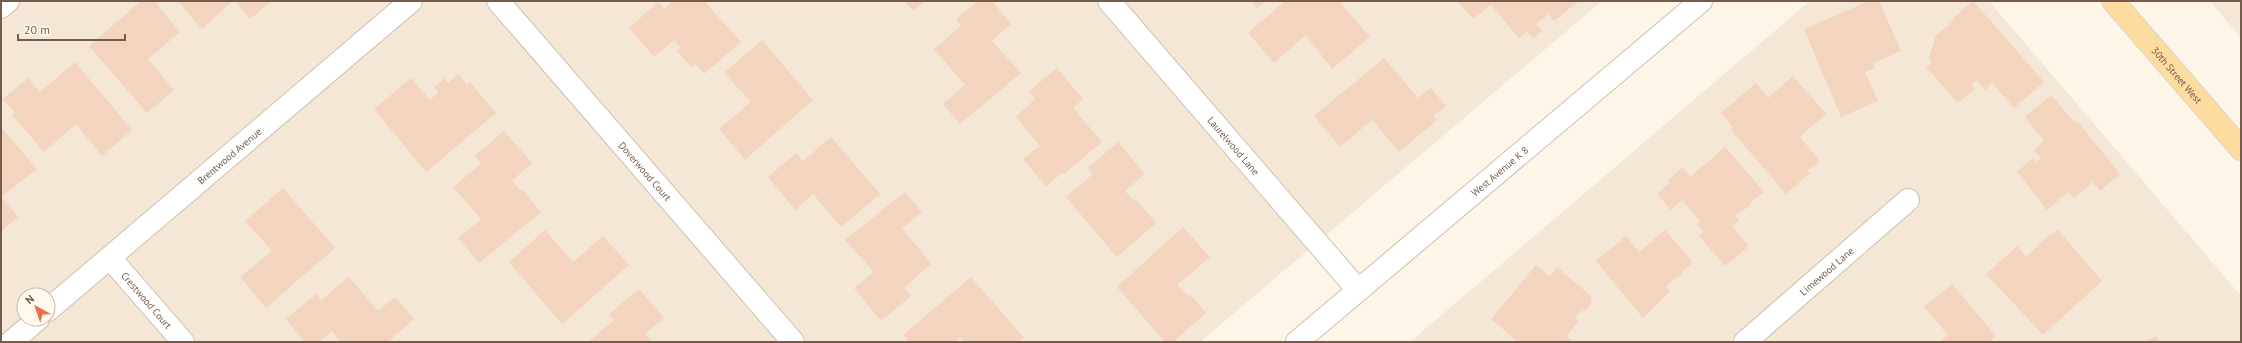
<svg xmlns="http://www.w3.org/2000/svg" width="2242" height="343" viewBox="0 0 2242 343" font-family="'PT Sans',sans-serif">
<rect width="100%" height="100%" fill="#fdf5e7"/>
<g fill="#f5e7d5" fill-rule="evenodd">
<path d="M1,1h1601l-402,341h-1199zM24,295h24v24h-24z"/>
<polygon points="1810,1 1989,1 2241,296 2241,342 1410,342"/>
<polygon points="2210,1 2241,1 2241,38"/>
</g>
<g fill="#f3d4be">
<polygon points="141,1 154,1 180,32 148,59 174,90 147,113 89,46"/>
<polygon points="178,1 232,1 202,29"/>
<polygon points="235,1 272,1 250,19"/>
<polygon points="673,1 704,1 741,42 704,74 695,64 691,67 677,51 680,47 674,40 654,57 629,28 658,2 664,9"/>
<polygon points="904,1 925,1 913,11"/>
<polygon points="978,1 992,1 1011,24 992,41 1021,73 960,124 943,104 965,85 934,49 961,26 956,19"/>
<polygon points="1251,1 1266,1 1257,8"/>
<polygon points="1285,1 1339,1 1370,37 1332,69 1306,35 1274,63 1248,33"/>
<polygon points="1457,1 1579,1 1554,21 1548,14 1536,24 1542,31 1533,39 1527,31 1519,38 1491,5 1473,19"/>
<polygon points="1869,1 1879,1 1901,51 1873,63 1875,68 1865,72 1878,101 1841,117 1804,29"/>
<polygon points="1973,1 2044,82 2014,108 1992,83 1985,90 1976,80 1971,85 1975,89 1958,103 1926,67 1932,62 1929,58 1936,35 1954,20 1953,18"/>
<polygon points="762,40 813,100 745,160 719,129 751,102 724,73"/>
<polygon points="1384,58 1418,98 1431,88 1446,106 1433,116 1437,120 1399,152 1372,120 1340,147 1314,116"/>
<polygon points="75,62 132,130 102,156 76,124 44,152 12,115 15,113 3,99 28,78 40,92"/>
<polygon points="1057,68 1083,99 1073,108 1102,142 1064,174 1062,173 1046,186 1023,159 1040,146 1016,117 1035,99 1029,91"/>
<polygon points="458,74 467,85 470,82 496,113 426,172 374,109 411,78 430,100 439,92 434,87 445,78 448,83"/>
<polygon points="1793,76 1826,114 1800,137 1820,161 1807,171 1810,173 1786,194 1731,130 1733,127 1721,113 1756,83 1768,98"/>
<polygon points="2051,95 2074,122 2077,121 2120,174 2100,191 2093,182 2074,198 2068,192 2047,210 2017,172 2033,158 2036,162 2041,158 2034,150 2044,141 2025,117"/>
<polygon points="1,127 37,169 1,197 18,217 1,231"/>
<polygon points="504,131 532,163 512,181 521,191 523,190 541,212 479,263 458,238 481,219 453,187 481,164 475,156"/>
<polygon points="831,137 880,194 841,227 813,194 795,210 768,177 796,153 803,161"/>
<polygon points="1118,142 1145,174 1125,191 1134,201 1136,200 1156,223 1117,257 1066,197 1093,174 1088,168"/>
<polygon points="1725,147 1764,192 1750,203 1751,205 1735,216 1739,220 1732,226 1749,246 1725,266 1699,236 1704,232 1697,224 1700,221 1682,200 1671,210 1657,194 1669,183 1667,181 1683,167 1690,177"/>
<polygon points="283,188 335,248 266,308 240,277 272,251 245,221"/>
<polygon points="905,192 922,212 902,228 931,264 904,288 911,296 881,321 854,288 874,272 845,240"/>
<polygon points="1183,227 1210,257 1177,285 1188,296 1190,294 1206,313 1173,342 1165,342 1117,287"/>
<polygon points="545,230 573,262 603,236 629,265 562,324 509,262"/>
<polygon points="1665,230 1693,262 1681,273 1682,274 1666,286 1670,291 1643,318 1596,261 1626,236 1639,252"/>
<polygon points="2058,230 2102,281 2043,335 1986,274 2017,246 2026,257 2051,233 2052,235"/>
<polygon points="1536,265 1550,277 1557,267 1592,297 1590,300 1592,302 1584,312 1582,310 1575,318 1579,321 1566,336 1573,342 1518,342 1491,319"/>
<polygon points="349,277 378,311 395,297 414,319 388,342 336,342 339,340 332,331 319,342 305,342 286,319 316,294 321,300"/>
<polygon points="971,277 1024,338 1019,342 964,342 960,337 955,342 909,342 903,335"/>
<polygon points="1952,284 1996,336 1989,342 1940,342 1948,335 1924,307"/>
<polygon points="639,289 664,318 645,334 652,342 588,342 614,320 609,314"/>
<polygon points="2156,336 2160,342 2145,342"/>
</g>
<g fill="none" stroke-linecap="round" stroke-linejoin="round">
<defs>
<g id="minor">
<path id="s1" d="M498,1l295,341"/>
<path id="s2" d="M1109,1l249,289"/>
<polyline points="1,7 8,1"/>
<path id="s3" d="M110,258l73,84"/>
<path id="s4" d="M48,310l363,-309"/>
<polyline points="11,342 38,319"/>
<path id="s5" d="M1297,342l404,-341"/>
<path id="s6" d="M1745,342l163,-142"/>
</g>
<g id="major">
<path id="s7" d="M2113,1l128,148"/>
</g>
</defs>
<use href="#minor" stroke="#d1bfaf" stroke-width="24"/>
<use href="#major" stroke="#dcd4d0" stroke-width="24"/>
<use href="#minor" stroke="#fff" stroke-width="22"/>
<use href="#major" stroke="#fcdc9f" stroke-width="22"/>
</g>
<g text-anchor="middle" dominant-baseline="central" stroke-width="3.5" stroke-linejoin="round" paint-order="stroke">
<g font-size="10" fill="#775b4a" stroke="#fff9ee">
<text stroke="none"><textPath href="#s7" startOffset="98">30th Street West</textPath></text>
<text stroke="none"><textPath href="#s2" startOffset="191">Laurelwood Lane</textPath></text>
<text stroke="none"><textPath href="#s4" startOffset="238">Brentwood Avenue</textPath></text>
<text stroke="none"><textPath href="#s5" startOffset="265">West Avenue K 8</textPath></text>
<text stroke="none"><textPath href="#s1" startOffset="225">Doverwood Court</textPath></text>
<text stroke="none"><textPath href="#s6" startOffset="108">Limewood Lane</textPath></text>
<text stroke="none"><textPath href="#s3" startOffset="56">Crestwood Court</textPath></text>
</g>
</g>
<rect width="2242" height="343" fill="none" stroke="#775b4a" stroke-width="4"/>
<g transform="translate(36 307) rotate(320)"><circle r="19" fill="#fff9ee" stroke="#c9baac"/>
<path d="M0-3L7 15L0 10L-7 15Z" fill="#e9714a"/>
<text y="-6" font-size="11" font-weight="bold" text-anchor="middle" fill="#775b4a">N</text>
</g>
<path d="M18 34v6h107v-6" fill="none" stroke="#775b4a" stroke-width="2"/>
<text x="24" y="34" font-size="12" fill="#775b4a" stroke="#fff9ee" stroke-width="3" paint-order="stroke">20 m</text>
</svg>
